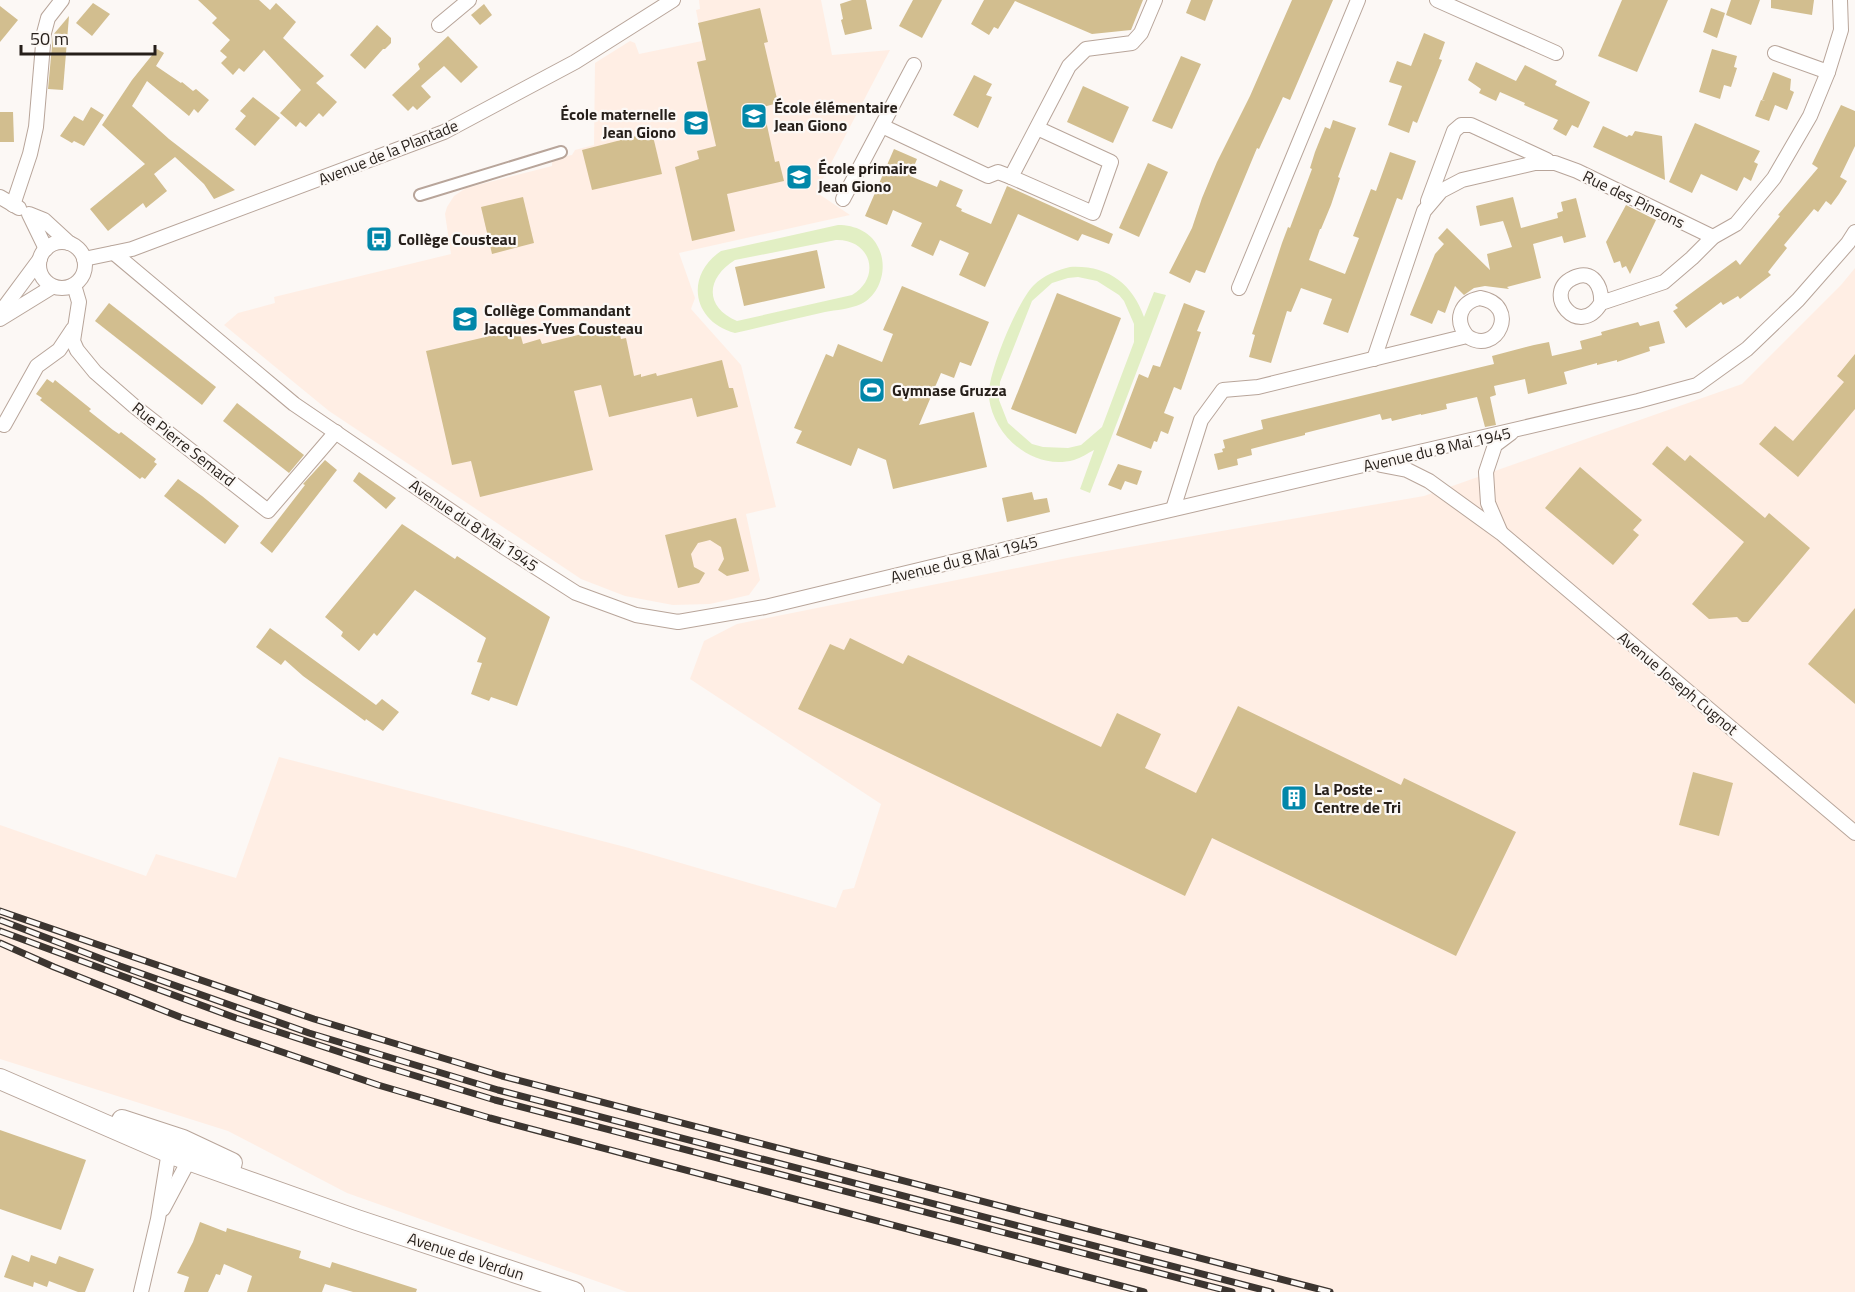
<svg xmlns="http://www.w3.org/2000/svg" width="1855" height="1292" viewBox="0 0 1855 1292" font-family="'Titillium Web',sans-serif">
<rect width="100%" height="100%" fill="#fcf8f5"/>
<g fill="#ffeee4">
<polygon points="699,0 821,0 832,55 890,50 816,192 850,215 679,253 695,298 691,309 741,365 776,507 746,514 760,580 749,595 710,604 673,605 625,596 581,579 329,411 224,325 238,313 275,303 274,297 451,254 445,214 447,207 454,196 466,188 552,166 552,160 555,158 572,155 575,150 594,145 595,63 630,41 635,43 639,54 702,41 696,10 700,9"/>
<polygon points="1855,268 1855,1292 627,1292 347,1193 228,1131 0,1059 0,825 146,876 156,854 236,878 279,757 629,848 836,908 843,890 854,888 881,804 690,679 704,641 737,624 1072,557 1424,496 1742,384 1841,285"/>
</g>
<g fill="#e2efc4" fill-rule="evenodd">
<path d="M838,225c17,0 34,7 41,24 9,19 1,46 -18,55 -11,5 -25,6 -36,8 -30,7 -60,14 -90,21 -42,-11 -51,-57 -14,-82zM836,240c35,-1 46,37 16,55l-115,26c-33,-14 -31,-43 -2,-61z"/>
<path d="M1070,267c37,-2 62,16 74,50l10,-25 12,3 -76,198 -10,-4 14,-39c-6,3 -13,8 -20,10 -40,11 -80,-23 -85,-62 -3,-22 29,-98 45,-113 10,-10 23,-15 36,-18zM1078,277l19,4 22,14 5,6 10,23v18l-32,85 -21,18 -13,3 -25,-1 -11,-3 -24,-21 -9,-23 1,-18 32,-81 20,-18 16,-5z"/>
</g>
<g fill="#d2be8f">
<polygon points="198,0 259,0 270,10 276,3 296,22 283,38 324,76 316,83 337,102 323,117 319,113 306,127 300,122 296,127 280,113 301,90 264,50 244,72 239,68 233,75 221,63 227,57 220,51 230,40 212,23 217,18"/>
<polygon points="852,0 866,0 872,29 845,35 841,20 843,19 840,4"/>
<polygon points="913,0 942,0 922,38 899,26"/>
<polygon points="984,0 1143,0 1131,30 1092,34 1015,1 998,29 994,27 989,35 971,24"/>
<polygon points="1191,0 1213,0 1205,21 1186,13"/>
<polygon points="1292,0 1333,0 1290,100 1283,97 1259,149 1257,148 1205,273 1196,270 1190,283 1169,273 1192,228 1202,198 1217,162 1250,96"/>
<polygon points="1622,0 1668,0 1637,72 1598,56"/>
<polygon points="1731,0 1760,0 1751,25 1726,15"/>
<polygon points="1771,0 1814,0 1812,15 1771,8"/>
<polygon points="93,3 110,14 92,36 76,23"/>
<polygon points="484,4 492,15 480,25 471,15"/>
<polygon points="0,6 18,20 0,42"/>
<polygon points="760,8 768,42 764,43 778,103 763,107 775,162 779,161 784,181 727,194 735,231 692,241 675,167 699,159 697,151 716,146 697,62 706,60 698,23"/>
<polygon points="1711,8 1725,13 1717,38 1703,32"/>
<polygon points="69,16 63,90 48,89 53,35"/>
<polygon points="377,25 391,38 391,43 385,49 383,49 365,69 350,55"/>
<polygon points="1424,33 1445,42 1439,59 1442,60 1417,123 1413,121 1409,133 1388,125 1402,86 1389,82 1397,61 1411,66"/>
<polygon points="448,36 478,67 461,83 444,66 421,86 431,97 417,110 413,106 408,111 392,95 420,69 418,64"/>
<polygon points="157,49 164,53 156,66 181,83 182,82 193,91 196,89 209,100 198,113 194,109 189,116 147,81 132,106 169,139 235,190 214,199 204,184 175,157 154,174 167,191 146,208 143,203 108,231 90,209 145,164 102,125 132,80"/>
<polygon points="1712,49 1737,56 1734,67 1737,68 1731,87 1724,85 1720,99 1699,92"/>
<polygon points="1181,56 1201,64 1172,129 1152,121"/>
<polygon points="1476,62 1516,81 1525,65 1557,81 1555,85 1590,102 1578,128 1572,125 1566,136 1553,129 1558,120 1524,105 1525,103 1500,92 1496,101 1479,93 1481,89 1468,80"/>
<polygon points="1773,72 1791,79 1790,90 1794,92 1787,110 1775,105 1769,121 1755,116 1761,100 1765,101 1762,100"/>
<polygon points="974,75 992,84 986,95 992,97 978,128 953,115"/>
<polygon points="1083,86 1129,107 1113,143 1067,122"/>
<polygon points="253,97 280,118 255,146 235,129 246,116 240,111"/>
<polygon points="1841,105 1855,111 1855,146 1840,177 1847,181 1839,194 1831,205 1826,201 1818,212 1814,209 1784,245 1787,248 1768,272 1771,275 1740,299 1738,296 1723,305 1721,302 1686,328 1673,311 1678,308 1675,305 1736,260 1740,265 1780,216 1778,215 1818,168 1812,164"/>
<polygon points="91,107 104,115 84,146 74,141 72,143 60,136 74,116 83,121"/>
<polygon points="0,112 13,112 14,142 0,142"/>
<polygon points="1333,120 1356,128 1338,177 1340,178 1331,205 1321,229 1320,229 1309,260 1345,274 1359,238 1353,236 1371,189 1376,191 1390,152 1416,161 1402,200 1397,198 1348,333 1323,324 1332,299 1301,288 1291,312 1287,311 1271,363 1249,357 1255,335 1252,334 1282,243 1288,227 1290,228 1312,169 1310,168 1315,152 1325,127 1330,129"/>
<polygon points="1695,123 1760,151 1754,162 1758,164 1751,181 1744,177 1737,191 1701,174 1692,193 1669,182"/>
<polygon points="1603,126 1627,137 1629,135 1632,136 1635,131 1662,136 1665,180 1593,147"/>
<polygon points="652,132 662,174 592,190 582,150"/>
<polygon points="894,149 917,159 910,176 937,187 940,180 963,190 956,206 962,209 961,211 991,224 1007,186 1113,234 1109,244 1082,234 1078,241 1018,214 985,287 959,275 969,253 940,240 933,256 911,246 922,223 893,210 887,225 865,216"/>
<polygon points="1148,163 1168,172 1139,237 1119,228"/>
<polygon points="523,197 534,243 492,254 481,207"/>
<polygon points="1513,197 1521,228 1558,218 1557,213 1563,211 1561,202 1576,198 1586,237 1564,243 1562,236 1533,244 1541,278 1507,287 1509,289 1485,286 1474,288 1464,295 1455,286 1445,313 1438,310 1432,324 1410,315 1435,254 1444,244 1438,238 1447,228 1490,270 1487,254 1512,247 1503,221 1480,226 1476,206"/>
<polygon points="1626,205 1656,220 1630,274 1626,266 1622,268 1620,261 1614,263 1606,242"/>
<polygon points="817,250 825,288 744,306 735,267"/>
<polygon points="902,286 989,322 971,366 960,362 954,378 941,373 919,425 974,412 987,467 893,489 886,460 858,448 851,466 796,443 802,431 794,428 826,354 833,357 838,344 882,362 893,334 883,330"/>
<polygon points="1057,293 1121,318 1076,434 1011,409"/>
<polygon points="109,303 216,387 202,405 95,321"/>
<polygon points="1184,303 1205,311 1197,331 1201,332 1181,390 1174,387 1164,413 1174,417 1168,434 1161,431 1157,442 1154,441 1151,449 1116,435 1139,374 1148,378 1153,365 1160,367"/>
<polygon points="1659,321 1665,343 1649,347 1650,351 1617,362 1617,360 1597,365 1597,363 1564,372 1567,384 1528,394 1525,379 1494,386 1496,395 1490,397 1496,425 1485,427 1477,397 1446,404 1447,409 1421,415 1421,414 1392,421 1391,418 1382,420 1380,414 1305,433 1305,435 1251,449 1252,455 1237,459 1238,465 1218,470 1214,454 1223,452 1222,449 1225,448 1223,440 1263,429 1261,420 1494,364 1492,356 1534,345 1549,342 1552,356 1582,349 1580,341 1602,335 1601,332 1638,322 1640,326"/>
<polygon points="618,325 621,339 626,338 634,376 641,374 641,377 656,373 657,376 722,360 729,388 733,388 738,407 697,417 692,398 609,417 601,385 574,391 593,470 480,497 471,461 452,465 426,351 519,329 523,344 540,339 542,344"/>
<polygon points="1855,354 1855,409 1798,477 1759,444 1775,426 1793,441 1844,382 1837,376"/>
<polygon points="47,379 53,383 55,380 91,409 89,411 113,430 119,434 121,432 156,459 154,462 157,464 145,479 142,477 140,479 40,400 42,398 36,394"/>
<polygon points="237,403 304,455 289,473 223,421"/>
<polygon points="1667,446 1685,461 1690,455 1765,518 1769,513 1810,548 1748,622 1742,622 1737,617 1709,619 1692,604 1744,542 1652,464"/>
<polygon points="325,460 337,470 272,553 260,543 305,485 303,484"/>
<polygon points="1118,464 1142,471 1137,485 1125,481 1121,490 1108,485"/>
<polygon points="1580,467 1642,520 1633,530 1639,535 1613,565 1545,508"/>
<polygon points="359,472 396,498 386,509 353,481"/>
<polygon points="178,479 202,496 239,526 225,544 164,496"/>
<polygon points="1032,492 1034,500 1047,498 1050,512 1007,522 1002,498"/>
<polygon points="736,518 749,571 727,576 718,570 724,559 721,547 710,540 698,543 691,554 694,567 705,573 699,583 678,588 665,535"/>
<polygon points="402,524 455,559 457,556 550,617 517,706 491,697 489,701 471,694 482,663 477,662 486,638 415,590 377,636 374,633 359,651 341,636 343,632 325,617"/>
<polygon points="1855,608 1855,704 1808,664"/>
<polygon points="270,628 376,705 382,699 399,712 383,731 366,719 365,721 303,676 285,660 281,665 256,647"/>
<polygon points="850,638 903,664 908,655 1101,747 1117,713 1161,734 1145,768 1196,793 1238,706 1401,785 1404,778 1516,832 1456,956 1212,838 1185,896 798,709 830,644 844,650"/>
<polygon points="1693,772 1733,783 1719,836 1679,825"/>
<polygon points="0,1130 86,1160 61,1230 0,1209"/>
<polygon points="200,1222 226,1232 227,1228 301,1251 299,1258 330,1268 332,1262 417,1289 416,1292 353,1292 325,1284 322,1292 247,1292 252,1276 224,1264 220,1275 216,1274 208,1292 184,1292 189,1277 177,1273 193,1242"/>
<polygon points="12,1255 29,1262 31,1255 56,1264 59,1256 94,1269 85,1292 78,1292 49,1281 47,1287 34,1282 33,1287 4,1277"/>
</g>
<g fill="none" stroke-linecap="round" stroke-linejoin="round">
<defs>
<polyline id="pedestrian" points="420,195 561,152"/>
<g id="minor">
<polyline points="1437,0 1556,53"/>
<polyline points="439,25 469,0"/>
<polyline points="1775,53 1828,72"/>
<polyline points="882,126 988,176 998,172 1011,177"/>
<polyline points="1037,128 1111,162 1093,213 1011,177 1069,66 1086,49 1132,43 1141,33 1155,0"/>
<polyline points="0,197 19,208"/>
<polyline points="843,199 914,65"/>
<polyline points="1428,201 1454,131 1461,125 1471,125 1547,160"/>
<polyline points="13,205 30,154 36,127 44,33 48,18 62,0"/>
<circle cx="62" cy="265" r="23"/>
<polyline points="46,249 29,214 44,220 69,243"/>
<polyline points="114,253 294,404 504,547 576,593 636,615 678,622 765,607 1136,518 1638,401 1697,385 1747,349 1798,300 1848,243 1855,232"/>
<polyline points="84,259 132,249 444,132 575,62 673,0"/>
<polyline points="74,285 79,302 73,341 77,350 95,372 134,406 268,511 336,432"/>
<polyline points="1239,288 1358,0"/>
<path d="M1601,303c1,-16 -8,-35 -28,-25 -32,15 6,62 28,25l63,-21 28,-24 21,-21 23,-13 38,-46 36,-62 18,-44 13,-42 -1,-30"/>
<polyline points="0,313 40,259"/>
<polyline points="0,319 52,287"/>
<polyline points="1374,359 1424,211 1441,191 1462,180 1535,163 1555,163 1577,171 1713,237"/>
<polyline points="4,425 37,366 59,350 73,329"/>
<polyline points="1381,465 1407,470 1429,481 1501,533 1855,833"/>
<path d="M1173,509l28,-89 22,-30 35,-3 209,-51c30,21 54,-31 13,-38 -20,4 -26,22 -13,38"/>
<polyline points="1500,531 1488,503 1486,472 1495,445 1511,433"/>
<polyline points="163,1209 189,1160 185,1156"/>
<polyline points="141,1292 158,1219 170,1145"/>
</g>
<g id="secondary">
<polyline points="0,1079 177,1156 357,1220 574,1292"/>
<polyline points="122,1120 183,1140 232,1163"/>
</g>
</defs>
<use href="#pedestrian" stroke="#b8a59a" stroke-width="14"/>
<use href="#minor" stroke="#b8a59a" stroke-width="16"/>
<use href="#secondary" stroke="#b8a59a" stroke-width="22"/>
<use href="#pedestrian" stroke="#fff" stroke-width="10"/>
<use href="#minor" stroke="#fff" stroke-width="14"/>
<use href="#secondary" stroke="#fff" stroke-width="20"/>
<defs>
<g id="rail">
<polyline points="0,911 314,1019 502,1076 1330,1292"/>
<polyline points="0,920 120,966 309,1033 498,1090 1271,1292"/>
<polyline points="0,931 236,1018 370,1062 495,1100 1232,1292"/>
<polyline points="0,943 54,967 180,1017 378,1085 490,1118 1144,1292"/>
</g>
</defs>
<use href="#rail" stroke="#3c3530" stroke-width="7"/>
<use href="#rail" stroke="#fcf8f5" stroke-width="4.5" stroke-dasharray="14" stroke-linecap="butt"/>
</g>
<defs>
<symbol id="school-square" viewBox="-11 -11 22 22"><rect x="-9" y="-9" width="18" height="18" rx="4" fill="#0187a9" stroke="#fcf8f5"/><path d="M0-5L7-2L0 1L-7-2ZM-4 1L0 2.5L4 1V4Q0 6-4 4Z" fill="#fff"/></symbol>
<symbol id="bus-square" viewBox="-11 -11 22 22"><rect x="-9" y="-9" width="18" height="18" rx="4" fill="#0187a9" stroke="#fcf8f5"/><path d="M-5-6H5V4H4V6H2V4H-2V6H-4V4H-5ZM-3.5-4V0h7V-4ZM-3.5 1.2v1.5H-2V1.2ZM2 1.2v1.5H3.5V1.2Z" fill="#fff"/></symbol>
<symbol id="stadium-square" viewBox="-11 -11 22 22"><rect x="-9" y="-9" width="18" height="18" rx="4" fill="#0187a9" stroke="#fcf8f5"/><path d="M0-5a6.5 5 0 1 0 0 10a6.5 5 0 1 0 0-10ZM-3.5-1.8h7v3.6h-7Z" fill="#fff"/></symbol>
<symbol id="building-square" viewBox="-11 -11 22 22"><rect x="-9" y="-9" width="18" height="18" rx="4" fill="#0187a9" stroke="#fcf8f5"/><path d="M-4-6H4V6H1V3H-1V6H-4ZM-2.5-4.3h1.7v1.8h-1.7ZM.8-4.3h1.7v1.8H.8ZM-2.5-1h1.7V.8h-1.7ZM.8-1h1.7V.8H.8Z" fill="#fff"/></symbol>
</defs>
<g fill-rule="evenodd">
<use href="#school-square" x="739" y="101" width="30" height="30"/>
<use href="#school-square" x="681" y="108" width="30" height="30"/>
<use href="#school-square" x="784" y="162" width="30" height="30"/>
<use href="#bus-square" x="364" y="224" width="30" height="30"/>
<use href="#school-square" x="450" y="304" width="30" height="30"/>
<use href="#stadium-square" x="857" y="375" width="30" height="30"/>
<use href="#building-square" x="1279" y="783" width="30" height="30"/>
</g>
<g text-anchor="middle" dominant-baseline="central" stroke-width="4.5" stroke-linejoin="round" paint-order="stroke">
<g font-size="16" font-weight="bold" fill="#261f1a" stroke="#fcf8f5" text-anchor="start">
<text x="774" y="107">École élémentaire<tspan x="774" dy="18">Jean Giono</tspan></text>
<text x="676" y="114" text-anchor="end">École maternelle<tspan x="676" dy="18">Jean Giono</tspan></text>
<text x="818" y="168">École primaire<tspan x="818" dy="18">Jean Giono</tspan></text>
<text x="398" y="239">Collège Cousteau</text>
<text x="484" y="310">Collège Commandant<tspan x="484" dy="18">Jacques-Yves Cousteau</tspan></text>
<text x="892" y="390">Gymnase Gruzza</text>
<text x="1314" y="789">La Poste -<tspan x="1314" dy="18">Centre de Tri</tspan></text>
</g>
<g font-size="16" fill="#261f1a" stroke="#fcf8f5">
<text transform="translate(388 152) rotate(-22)">Avenue de la Plantade</text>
<text transform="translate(1634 199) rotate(26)">Rue des Pinsons</text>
<text transform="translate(184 444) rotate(38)">Rue Pierre Semard</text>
<text transform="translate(1437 449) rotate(-13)">Avenue du 8 Mai 1945</text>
<text transform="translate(474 525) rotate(34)">Avenue du 8 Mai 1945</text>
<text transform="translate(964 559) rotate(-14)">Avenue du 8 Mai 1945</text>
<text transform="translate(1678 683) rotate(40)">Avenue Joseph Cugnot</text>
<text transform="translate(466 1256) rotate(18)">Avenue de Verdun</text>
</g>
</g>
<path d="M21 45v9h134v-9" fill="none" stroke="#261f1a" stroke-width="3"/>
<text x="30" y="45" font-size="18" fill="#261f1a" stroke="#fcf8f5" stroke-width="4.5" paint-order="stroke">50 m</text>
</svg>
